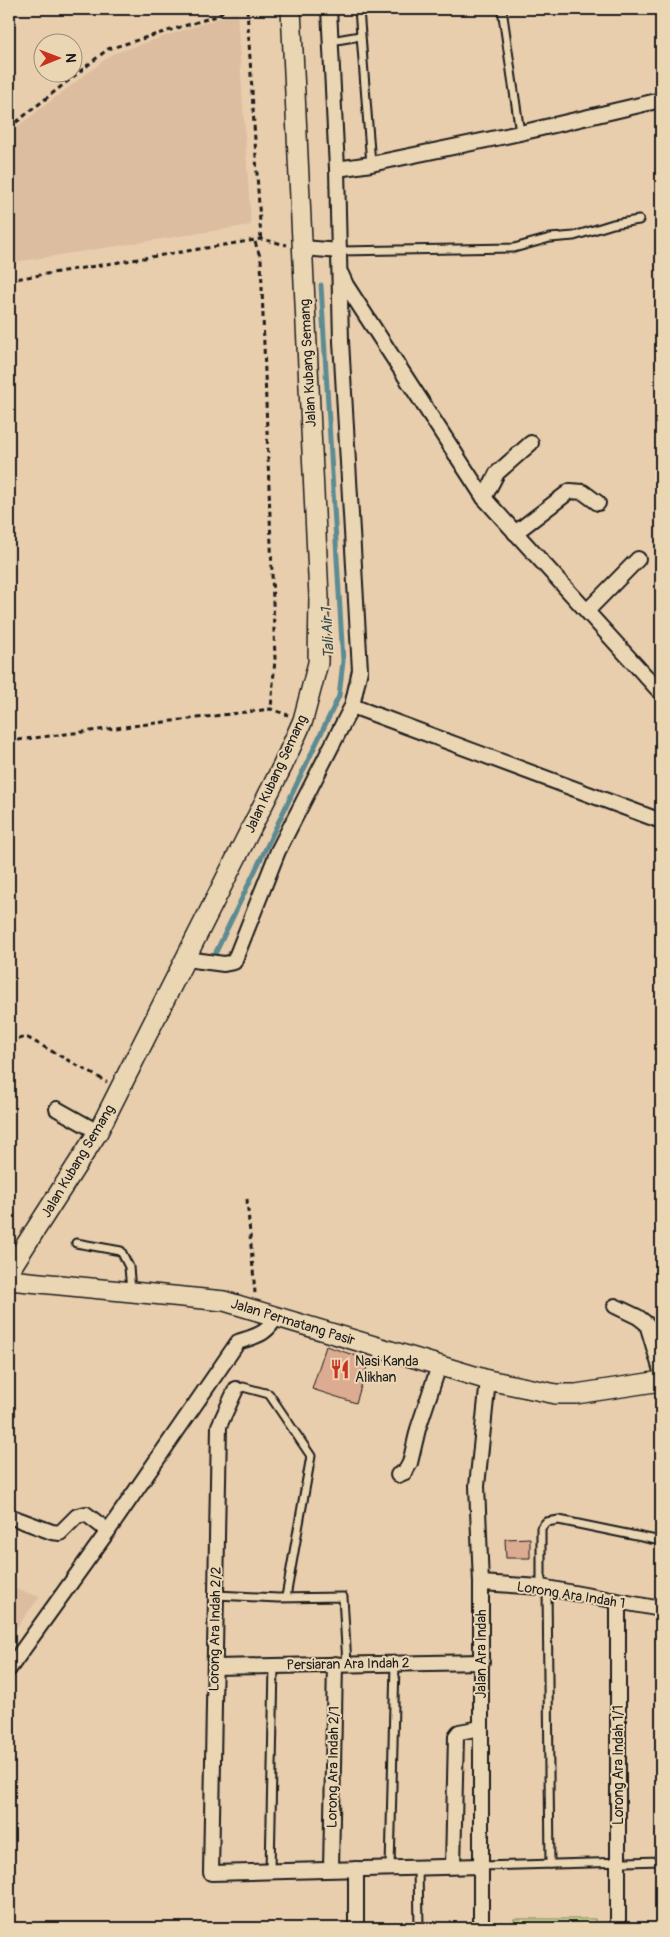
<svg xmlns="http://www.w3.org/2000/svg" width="670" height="1937" viewBox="0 0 670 1937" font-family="Pangolin,sans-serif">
<rect width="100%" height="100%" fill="#e9ceae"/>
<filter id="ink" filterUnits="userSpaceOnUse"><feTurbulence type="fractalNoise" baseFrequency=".02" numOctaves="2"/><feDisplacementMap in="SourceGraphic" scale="10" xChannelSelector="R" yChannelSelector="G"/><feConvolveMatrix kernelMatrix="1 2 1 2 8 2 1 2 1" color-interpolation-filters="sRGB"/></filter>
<g filter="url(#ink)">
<g fill="#ddbda0">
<polygon points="237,12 251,225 9,263 9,133 112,54"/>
<polygon points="9,1587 40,1597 9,1637"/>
</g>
<rect fill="#d7e396" stroke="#7a8059" x="514" y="1919" width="81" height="9"/>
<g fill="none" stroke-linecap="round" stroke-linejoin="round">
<polyline stroke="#5c8c92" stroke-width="5" points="216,952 339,696 343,661 321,285"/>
</g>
<g fill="#ddab92" stroke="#1c1c1c">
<polygon points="326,1346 369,1360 356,1403 312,1389"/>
<polygon points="530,1538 530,1558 506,1558 505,1539"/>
</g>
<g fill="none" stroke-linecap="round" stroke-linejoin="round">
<defs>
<g id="service">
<polyline points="359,9 371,164"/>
<polyline points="502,9 520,133"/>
<polyline points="331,41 360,36"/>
<polyline points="340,251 514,248 550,238 574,236 613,224 639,220"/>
<polyline points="76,1243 121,1251 129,1267 131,1291"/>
<polyline points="236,1389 243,1387 269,1394 311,1456 286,1597"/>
<polyline points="541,1587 541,1528 546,1522 559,1520 661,1541"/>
<polyline points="547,1588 550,1864"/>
<polyline points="216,1595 278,1598 343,1597 347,1664"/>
<polyline points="481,1866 661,1861"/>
<polyline points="418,1867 419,1928"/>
<polyline points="390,1868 395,1663"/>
<polyline points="270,1871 274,1665"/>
</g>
<g id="minor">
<polyline points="337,169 371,164 520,133 661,100"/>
<polyline points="303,248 340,251"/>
<polyline points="341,274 346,285 484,498 661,693"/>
<polyline points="484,498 497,473 531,443"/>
<polyline points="515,533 570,491 583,492 598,503"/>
<polyline points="587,611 638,559"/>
<polyline points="352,706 661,821"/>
<polyline points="186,959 224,964 234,962 278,851 352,706 360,670 341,341 337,169 329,9"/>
<polyline points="57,1109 98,1132"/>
<polyline points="615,1306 638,1317 647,1324 661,1371"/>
<polyline points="236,1389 219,1426 211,1873 481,1866"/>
<polyline points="398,1475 405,1472 410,1463 418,1429 439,1366"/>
<polyline points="9,1516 52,1532 60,1533 77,1516 86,1514 108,1531"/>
<polyline points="481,1583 541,1587 661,1609"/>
<polyline points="618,1602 618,1928"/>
<polyline points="215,1667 482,1662"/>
<path d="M9,1669l99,-138 130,-189c18,-6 30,-8 38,-26"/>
<polyline points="453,1866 456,1736 459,1732 481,1728"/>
<polyline points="331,1869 335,1664"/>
<polyline points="356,1869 356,1928"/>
<polyline points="481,1928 481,1583 477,1486 488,1380"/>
</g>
<g id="secondary">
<polyline points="9,1271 98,1132 283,765 303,720 318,663 319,597 291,9"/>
<polyline points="9,1280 224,1301 488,1380 556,1394 576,1394 661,1381"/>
</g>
</defs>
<use href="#service" stroke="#1c1c1c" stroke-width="11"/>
<use href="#minor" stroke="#1c1c1c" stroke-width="18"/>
<use href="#secondary" stroke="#1c1c1c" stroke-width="22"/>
<g stroke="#1c1c1c" stroke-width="3" stroke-dasharray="5 4" stroke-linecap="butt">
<polyline points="247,9 261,239"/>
<polyline points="9,128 108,49 217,16 226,9"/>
<polyline points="255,242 261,259 275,659 271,709"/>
<polyline points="9,280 261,239 287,245"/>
<polyline points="9,741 271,709 288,715"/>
<polyline points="9,1039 28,1038 107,1082"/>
<polyline points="247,1199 255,1293"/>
</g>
<use href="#service" stroke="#ebd6b4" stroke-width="7"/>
<use href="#minor" stroke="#ebd6b4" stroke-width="14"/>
<use href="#secondary" stroke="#ebd6b4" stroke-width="19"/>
</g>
</g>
<defs>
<symbol id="restaurant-bare" viewBox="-9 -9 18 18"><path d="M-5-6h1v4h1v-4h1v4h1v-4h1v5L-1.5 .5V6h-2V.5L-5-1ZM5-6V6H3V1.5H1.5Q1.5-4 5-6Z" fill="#c8321e" stroke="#ebd6b4" stroke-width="2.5" paint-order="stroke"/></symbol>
</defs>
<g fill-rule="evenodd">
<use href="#restaurant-bare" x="326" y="1355" width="28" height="28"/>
</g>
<g text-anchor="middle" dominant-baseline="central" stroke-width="4" stroke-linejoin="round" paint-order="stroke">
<g font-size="14" fill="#1c1c1c" stroke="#ebd6b4">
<text transform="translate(308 363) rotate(-93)">Jalan Kubang Semang</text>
<text transform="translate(276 774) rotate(-65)">Jalan Kubang Semang</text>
<text transform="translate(78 1161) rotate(-59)">Jalan Kubang Semang</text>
<text transform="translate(293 1322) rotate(17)">Jalan Permatang Pasir</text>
<text transform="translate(571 1595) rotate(9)">Lorong Ara Indah 1</text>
<text transform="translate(215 1629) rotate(-89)">Lorong Ara Indah 2/2</text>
<text transform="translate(481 1654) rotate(-90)">Jalan Ara Indah</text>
<text transform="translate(348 1664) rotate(-1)">Persiaran Ara Indah 2</text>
<text transform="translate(618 1765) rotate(-90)">Lorong Ara Indah 1/1</text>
<text transform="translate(333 1767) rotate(-89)">Lorong Ara Indah 2/1</text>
</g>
<g font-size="14" fill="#1c1c1c" stroke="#ebd6b4" text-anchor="start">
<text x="355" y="1361">Nasi Kanda<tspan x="355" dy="16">Alikhan</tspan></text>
</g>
<g font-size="15" font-style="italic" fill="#364b4d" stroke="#ebd6b4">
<text transform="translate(328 633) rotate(-93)">Tali Air 1</text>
</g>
</g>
<rect width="670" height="1937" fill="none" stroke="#ebd6b4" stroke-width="30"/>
<rect x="15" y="15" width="640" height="1907" fill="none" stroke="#1c1c1c" stroke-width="2" filter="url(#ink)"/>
<g transform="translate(58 58) rotate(89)"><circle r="24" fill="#ebd6b4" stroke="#988c77"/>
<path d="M0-4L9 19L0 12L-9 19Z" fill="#c8321e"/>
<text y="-8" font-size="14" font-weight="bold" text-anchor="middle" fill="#1c1c1c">N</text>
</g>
</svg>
